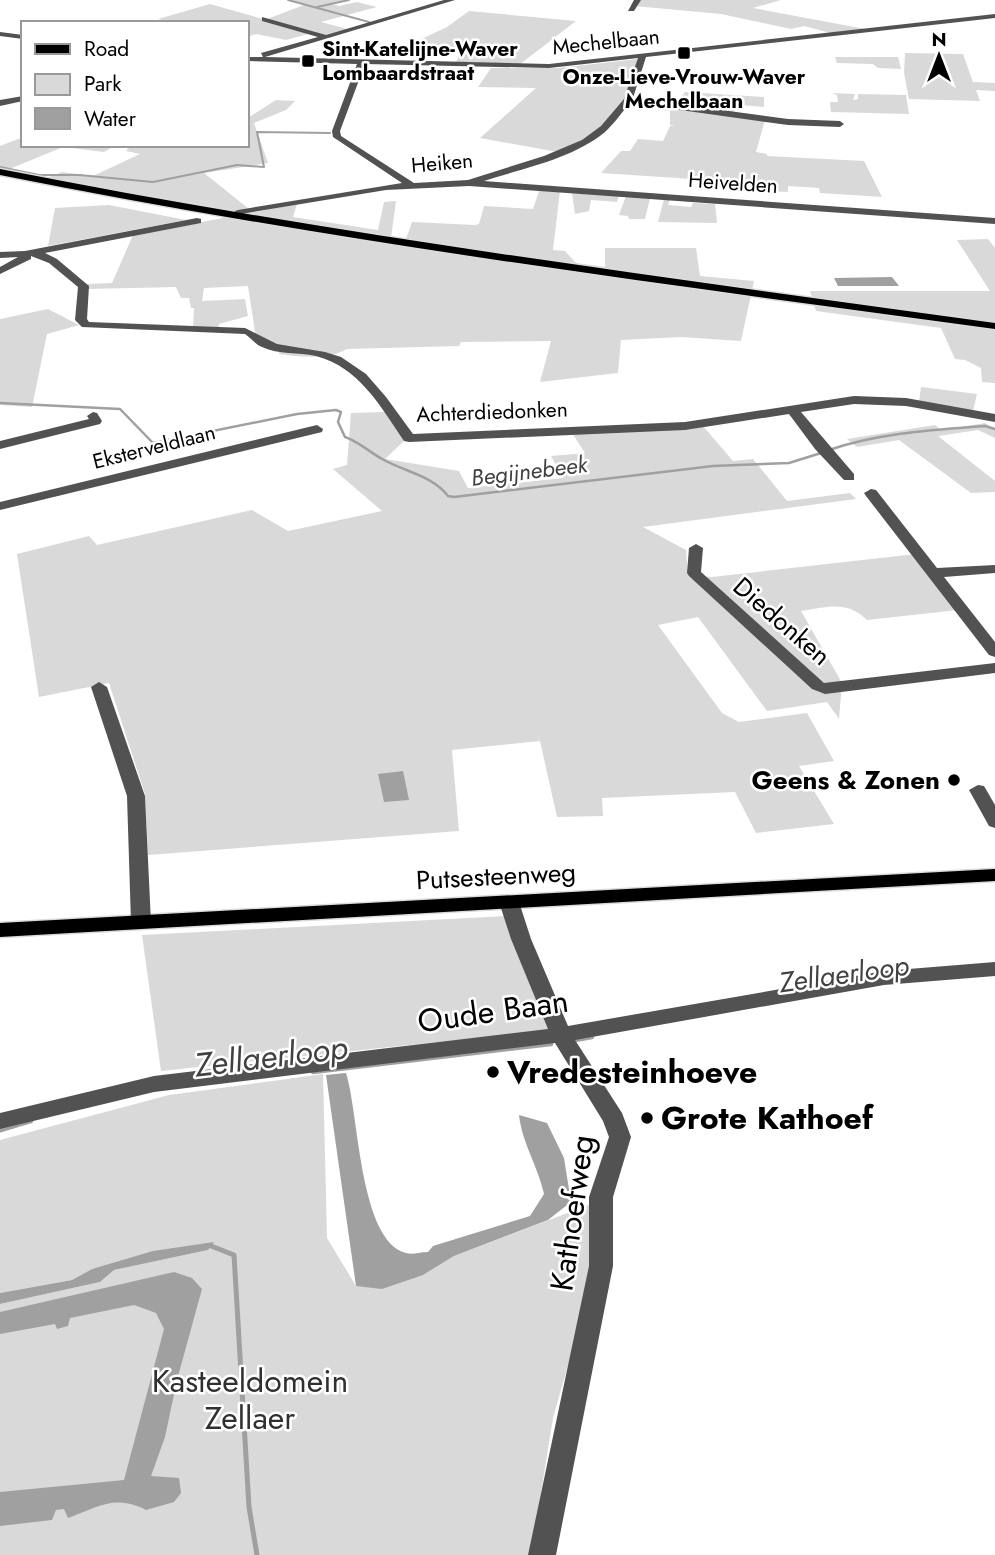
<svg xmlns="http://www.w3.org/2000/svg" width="995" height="1555" viewBox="0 0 995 1555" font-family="Jost,sans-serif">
<rect width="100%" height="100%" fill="#fff"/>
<g fill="#d9d9d9">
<polygon points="288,0 349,0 332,4 339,6 357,2 377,7 321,22 347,29 325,36 267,19 304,5"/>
<polygon points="640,0 781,0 753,8 865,29 831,33 804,26 791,29 721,14 634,6"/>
<polygon points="210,4 312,33 286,40 256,34 247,37 247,23 175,23 158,19"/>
<polygon points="469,11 576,21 519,65 455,64 460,54 434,53 440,47 407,46 447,27"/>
<polygon points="905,53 963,54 973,82 995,83 995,91 976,90 980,101 909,99 904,73"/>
<polygon points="835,57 898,57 901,69 878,68 873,64 837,63"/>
<polygon points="638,59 625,100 595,135 558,152 480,138 536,88 478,87 491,68 558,68"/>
<polygon points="685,92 764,97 764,107 740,105 732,113 675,105"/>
<polygon points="832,93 855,94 853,100 858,99 858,94 906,95 909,114 831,112 830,102 838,102 837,95"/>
<polygon points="276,100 295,101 286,110 254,123 268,163 204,173 249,209 229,213 47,178 62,172 93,176 140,154 126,151 131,145 247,145 247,117 251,116"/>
<polygon points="663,105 765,120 756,152 767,154 767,156 864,161 882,197 820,193 819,188 788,186 788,192 749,190 753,183 601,173 621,151 630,151 638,139 663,141 670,126 675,126 670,125 670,111 661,110"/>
<polygon points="18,139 23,139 23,145 111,148 104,152 63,147 7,170 0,168 0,146"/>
<path d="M539,191h21l-7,59 12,1 11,12 29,4v-19h91l4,28 54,5 -13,60 -60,-4 -60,3 -3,33 -78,9 11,-41 -90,1 -2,4 -112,3c-19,11 -47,8 -68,5v-4l-22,-5 -9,-59 -44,2 -2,13 43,-2 3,17 -29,8 -1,5 -25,-2 1,-19h-3l-2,-10h-8l-5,-11 -89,2 -1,-5 26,-1 21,-48 164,-31 -4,13 85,13 6,-28 12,-1 -5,37 15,1 6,-17 63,3 4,-1 5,-18 49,3z"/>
<polygon points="572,193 619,196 617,202 591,200 589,211 575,214"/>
<polygon points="626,196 650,198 645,219 629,219 628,216 619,215"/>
<polygon points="664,199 670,200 668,205 691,207 693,203 715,204 717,223 658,222"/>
<polygon points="109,205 186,220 48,246 55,208"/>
<polygon points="988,239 995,248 995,383 982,382 981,368 965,360 955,359 941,328 816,311 810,291 990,291 957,240"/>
<polygon points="48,309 79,325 47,334 32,407 0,405 0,319"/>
<polygon points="921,387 977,394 973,411 919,402"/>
<path d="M385,412l20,28 -20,19 74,12 9,17 95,-10 -12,-22 34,-3 -13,-20 131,-7 30,35 20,-2 34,42 63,-8 6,6 -213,28 43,23 2,25 24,2 204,-23 42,56 -91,10c-20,-20 -40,-13 -66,-9l41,72 -3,36 -12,-17 -60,9 -69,-94 -40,8 64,88 17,9 68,-9 27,48 -35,5 35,58 -78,9 -21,-41 -133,6 1,18 -46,1 -17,-76 -88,9 7,81 -311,24 -3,-61 -36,-111 -70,14 -22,-143 72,-18 8,9 155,-35 36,21 94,-20 -49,-42 14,-4 4,-52z"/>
<polygon points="985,423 995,429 995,438 978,430 938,436 995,481 995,492 971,493 899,440 857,447 847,439 935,425 941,430"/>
<polygon points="506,916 553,1030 161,1071 142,935"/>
<polygon points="323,1074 327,1238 356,1286 423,1275 454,1256 594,1203 594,1273 553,1418 531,1555 0,1555 0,1304 100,1282 114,1270 208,1250 92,1269 72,1280 0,1293 0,1140 169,1095"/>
</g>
<g fill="#a0a0a0">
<polygon points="892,277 899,286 838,286 834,278"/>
<polygon points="403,771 409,800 384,802 378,774"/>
<path d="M346,1073c13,40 13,168 60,180 6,2 15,-1 22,-1l5,-6 97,-30 14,-22c-6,-28 -22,-51 -25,-79l28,8 17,35 7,44 -23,18 -94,36 -31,19 -41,14 -26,-3 -30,-211z"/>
<polygon points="214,1242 208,1250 114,1270 100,1282 0,1304 0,1293 72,1280 92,1269 153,1251"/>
<path d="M174,1272l18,6 10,11 -25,91 -12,57 -14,39 28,2 2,15 -7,9 -28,8c-31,-16 -48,-3 -78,8l-4,-9 -8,1 -4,10 -52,6v-34l124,-12 40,-151 -8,-16 -22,-8 -64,13 -2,8 -11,3 -2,-5 -55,10v-22z"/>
</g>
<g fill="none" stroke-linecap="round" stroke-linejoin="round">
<g stroke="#a0a0a0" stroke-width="2">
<polyline points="288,0 369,22"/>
<polyline points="317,7 349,0"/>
<polyline points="0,167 39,175 79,175 153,182 237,165 264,167 257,132 330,133"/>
</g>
<g stroke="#a0a0a0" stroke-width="2.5">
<path d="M0,403l120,6 33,34 144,-29 39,-4 5,2 -3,10 7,15c15,5 25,16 39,23 22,12 49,16 64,36l6,1 259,-31 76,-3 32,-10"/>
<path d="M829,450c50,-17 103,-20 156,-24l10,3"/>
</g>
<g stroke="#a0a0a0" stroke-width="4.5">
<polyline points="575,1040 592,1037"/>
<polyline points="313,1072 551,1044"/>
<polyline points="10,1127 31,1121"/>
</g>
<g stroke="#a0a0a0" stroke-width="5">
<polyline points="0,1130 16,1125"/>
<polyline points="211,1246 234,1255 249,1507 257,1555"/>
</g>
<defs>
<g id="major">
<path d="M0,169c330,65 662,108 995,154v6c-333,-45 -665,-88 -995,-154z"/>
<polygon points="995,869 995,881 0,937 0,923"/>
</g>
</defs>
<use href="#major" stroke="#dbdbdb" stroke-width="3"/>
<g fill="#525252" fill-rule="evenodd">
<path d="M444,0h11l-190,57 284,7 446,-50v4l-349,39 -13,41 155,21 52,2 4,3 -4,3 -52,-2 -158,-22c-8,9 -16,21 -25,29 -33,27 -81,36 -121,49l511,37v6l-526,-38 -83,4 -151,25v-4l3,-1 164,-27 -69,-46 -1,-6 25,-67 -109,-3v-4h15l-2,-4 57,-16 -56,-16v-4l64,18zM638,58l-14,41 -23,27 -19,14 -38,16 -76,24 -54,3 -73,-47 -1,-5 25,-67 184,4z"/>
<polygon points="634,0 641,0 634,11 628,11"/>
<polygon points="0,32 23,35 23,39 0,36"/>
<polygon points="23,96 23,101 0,106 0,100"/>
<path d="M197,218l4,1v4l-156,30 12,6 32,27 -2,33 2,3 156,6 32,16 48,8 16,5 25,17 20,23 27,37 272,-12 169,-26 52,2 89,16v8l-89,-16 -52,-2 -53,8 53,62v6h-10l-29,-31 -26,-35 -104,16 -276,12 -5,-1c-23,-34 -45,-74 -88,-85 -18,-4 -37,-1 -54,-9 -7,-3 -11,-9 -17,-13l-163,-7 -7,-7 3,-33 -29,-24 -18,-7v3l-31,15v-7l18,-10 -18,1v-6l25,-1z"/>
<polygon points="93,412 97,413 102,421 100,424 0,449 0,441 89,419 87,416"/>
<polygon points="317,425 323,429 322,432 0,510 0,502"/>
<polygon points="871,489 876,490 937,568 995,565 995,573 944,577 995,642 995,657 989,655 866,496 864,493"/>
<polygon points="696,544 703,548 701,572 824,683 995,663 995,673 825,694 812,689 689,576 687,573 689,548"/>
<polygon points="99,682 107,687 145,796 151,923 148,928 134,928 131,923 127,796 91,687"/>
<polygon points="978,785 984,786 995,805 995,828 989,826 969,790"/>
<polygon points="509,896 516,898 519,902 531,939 568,1026 884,971 995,962 995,976 884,985 575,1040 622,1113 631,1137 613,1197 613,1266 556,1555 528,1555 589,1266 589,1197 609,1137 603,1121 555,1043 154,1092 0,1129 0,1113 154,1076 548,1029 511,939 499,902 502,898"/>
</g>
<use href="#major" fill="#000" fill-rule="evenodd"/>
</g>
<g fill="#000" stroke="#fff" stroke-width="2.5">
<rect x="677" y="46" width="14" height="14" rx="3.5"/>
<rect x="301" y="54" width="14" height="14" rx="3.5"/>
<circle cx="954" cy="780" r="7"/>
<circle cx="493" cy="1072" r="7"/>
<circle cx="647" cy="1118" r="7"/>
</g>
<g text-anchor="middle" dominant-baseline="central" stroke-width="5" stroke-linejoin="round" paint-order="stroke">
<g font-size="21" fill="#000" stroke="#fff">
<text transform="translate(606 42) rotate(-6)">Mechelbaan</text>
<text transform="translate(442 163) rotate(-5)">Heiken</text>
<text transform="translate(733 183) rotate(4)">Heivelden</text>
<text transform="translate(492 412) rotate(-2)">Achterdiedonken</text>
<text transform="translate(154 447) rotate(-14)">Eksterveldlaan</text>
</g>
<g font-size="21" font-weight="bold" fill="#000" stroke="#fff" text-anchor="start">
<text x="322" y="49">Sint-Katelijne-Waver<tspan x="322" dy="24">Lombaardstraat</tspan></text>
<text x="684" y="77" text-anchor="middle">Onze-Lieve-Vrouw-Waver<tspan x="684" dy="24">Mechelbaan</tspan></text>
</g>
<g font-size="23" font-style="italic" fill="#414141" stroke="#fff">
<text transform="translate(529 471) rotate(-7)">Begijnebeek</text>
</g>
<g font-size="26" fill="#000" stroke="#fff">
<text transform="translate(782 621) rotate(41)">Diedonken</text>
<text transform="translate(496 876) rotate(-3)">Putsesteenweg</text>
</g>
<g font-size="26" font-weight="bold" fill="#000" stroke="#fff" text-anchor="end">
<text x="940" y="780">Geens &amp; Zonen</text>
</g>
<g font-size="28" font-style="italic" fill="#414141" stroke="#fff">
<text transform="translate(844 974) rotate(-8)">Zellaerloop</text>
</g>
<g font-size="32" fill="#000" stroke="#fff">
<text transform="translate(493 1011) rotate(-8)">Oude Baan</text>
<text transform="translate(572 1213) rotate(-82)">Kathoefweg</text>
</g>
<g font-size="32" font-weight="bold" fill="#000" stroke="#fff" text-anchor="start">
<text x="507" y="1072">Vredesteinhoeve</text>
<text x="661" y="1118">Grote Kathoef</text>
</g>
<g font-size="32" fill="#303030" stroke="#fff">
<text x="250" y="1381">Kasteeldomein<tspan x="250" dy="37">Zellaer</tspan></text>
</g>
<g font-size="33" font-style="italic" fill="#414141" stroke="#fff">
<text transform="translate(271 1056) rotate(-7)">Zellaerloop</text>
</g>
</g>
<rect x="21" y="21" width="228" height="126" fill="#ffffff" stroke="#999999" stroke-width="2"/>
<rect x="35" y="44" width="35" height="10" fill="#000000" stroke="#999999" stroke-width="2"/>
<text x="84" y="56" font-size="21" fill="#000000">Road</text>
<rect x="35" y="74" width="35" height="21" fill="#d9d9d9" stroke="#999999" stroke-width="2"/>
<text x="84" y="91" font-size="21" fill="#000000">Park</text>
<rect x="35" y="108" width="35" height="21" fill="#a0a0a0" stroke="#999999" stroke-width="2"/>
<text x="84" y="126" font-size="21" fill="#000000">Water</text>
<g transform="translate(939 56)" stroke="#ffffff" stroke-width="5" paint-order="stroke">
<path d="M0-5L12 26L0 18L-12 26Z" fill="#000000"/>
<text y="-10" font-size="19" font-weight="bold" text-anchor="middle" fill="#000000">N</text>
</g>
</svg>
